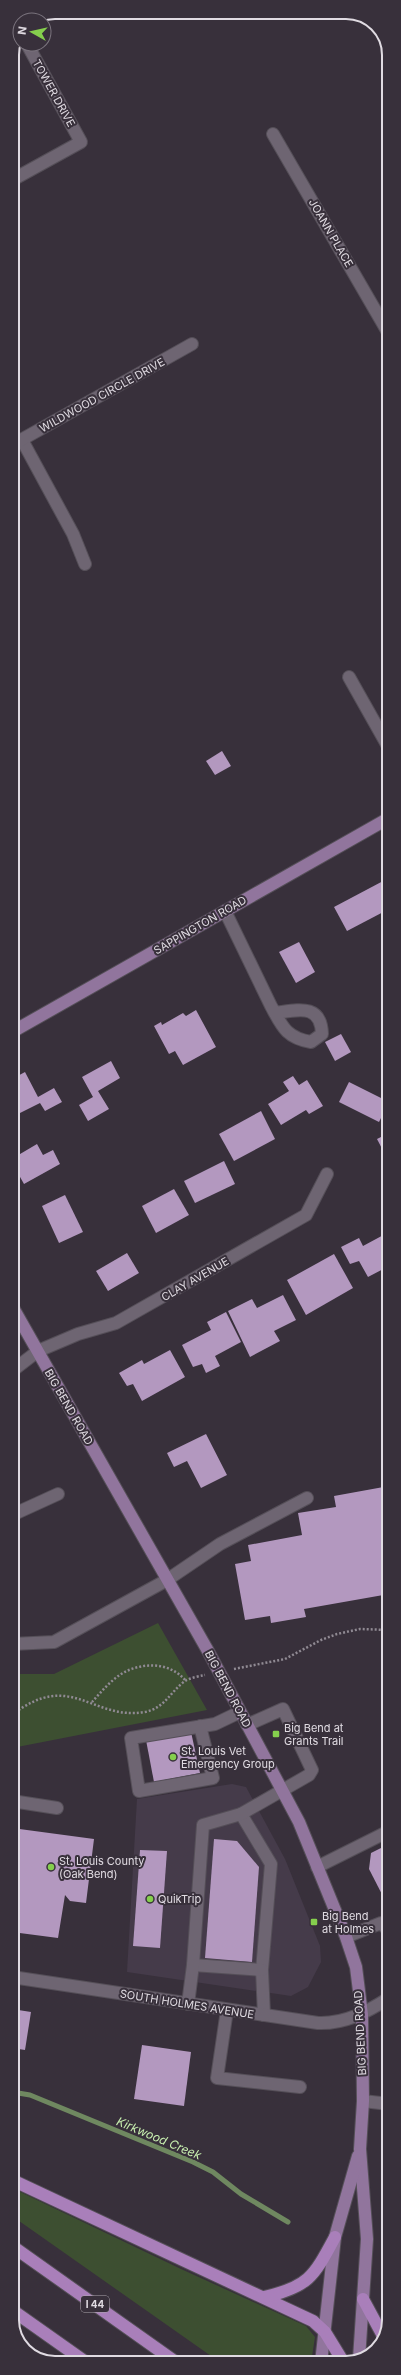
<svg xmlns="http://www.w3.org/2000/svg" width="401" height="2375" viewBox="0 0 401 2375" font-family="Inter,sans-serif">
<rect width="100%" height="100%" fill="#38303b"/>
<polygon fill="#453b4a" points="232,1784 246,1787 285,1859 320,1946 321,1962 308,1987 291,1996 127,1972 137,1799"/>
<g fill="#3d4f31">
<polygon points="158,1623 207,1710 12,1748 12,1674 54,1674"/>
<polygon points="12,2188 181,2269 306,2326 315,2337 311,2363 221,2363 12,2216"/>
</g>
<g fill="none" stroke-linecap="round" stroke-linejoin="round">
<polyline stroke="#6f8860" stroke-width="5" points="12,2092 30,2095 193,2162 213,2172 241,2194 288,2222"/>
</g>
<g fill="#b398bf">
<polygon points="222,751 231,766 215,775 206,761"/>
<polygon points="385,880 389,887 389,909 347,931 334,907"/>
<polygon points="299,942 315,972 296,983 279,952"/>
<polygon points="196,1010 216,1047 183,1065 175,1051 169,1054 154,1026 161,1022 162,1025 183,1013 186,1016"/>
<polygon points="341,1034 351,1052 335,1061 325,1042"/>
<polygon points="111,1061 120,1078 98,1091 109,1109 88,1121 79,1105 93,1097 82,1077"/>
<polygon points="25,1072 38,1097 54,1088 62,1102 45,1111 40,1103 12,1117 12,1079"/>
<polygon points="293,1076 299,1085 307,1080 323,1106 309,1114 306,1110 281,1125 268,1104 289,1091 283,1082"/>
<polygon points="349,1082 389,1102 379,1122 339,1102"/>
<polygon points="261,1111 275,1139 234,1161 219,1134"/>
<polygon points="389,1133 389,1162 377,1139"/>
<polygon points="37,1144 43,1155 53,1150 60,1164 24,1184 15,1168 20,1165 15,1157"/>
<polygon points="224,1161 235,1184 195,1203 184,1181"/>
<polygon points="174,1189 189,1215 156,1233 142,1206"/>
<polygon points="65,1195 83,1232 59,1243 42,1206"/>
<polygon points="389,1232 389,1266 368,1277 359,1261 350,1264 341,1247 359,1238 363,1246"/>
<polygon points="127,1253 139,1273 108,1291 96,1271"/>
<polygon points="334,1254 353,1288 306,1315 287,1280"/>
<polygon points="283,1295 296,1320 274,1331 280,1341 250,1357 228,1311 252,1299 257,1308"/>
<polygon points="226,1312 241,1342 215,1356 220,1366 206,1373 202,1364 193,1367 182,1345 211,1330 207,1322"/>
<polygon points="170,1350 185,1377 142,1401 133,1384 127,1386 119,1373 142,1360 144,1364"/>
<polygon points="206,1434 227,1475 201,1488 187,1461 174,1467 167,1453"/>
<polygon points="389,1486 389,1594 304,1609 306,1617 271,1623 270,1616 245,1620 235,1564 251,1561 248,1545 302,1535 298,1513 336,1507 334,1496"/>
<polygon points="191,1732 200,1773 154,1782 146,1740"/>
<polygon points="12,1828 94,1839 86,1903 70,1901 65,1895 58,1938 12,1932"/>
<polygon points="214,1839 237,1841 259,1867 252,1962 205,1958"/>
<polygon points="389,1844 389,1908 369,1869 371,1853"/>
<polygon points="140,1850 167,1851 160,1948 133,1946"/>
<polygon points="12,2009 31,2012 25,2050 12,2048"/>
<polygon points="142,2045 191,2052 184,2106 134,2099"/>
</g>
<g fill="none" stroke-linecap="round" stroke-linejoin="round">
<defs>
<g id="minor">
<polyline points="273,134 389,334"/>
<polyline points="12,180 81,142 27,44"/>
<polyline points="22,440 73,534 85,564"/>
<polyline points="12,445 192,344"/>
<polyline points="349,677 389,748"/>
<path d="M225,911l46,95c11,20 15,32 40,36l11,-8c-1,-31 -24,-24 -47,-21"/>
<polyline points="12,1371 38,1351 78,1334 116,1323 306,1215 327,1174"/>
<polyline points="12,1515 58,1494"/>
<polyline points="12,1644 54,1642 167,1580 220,1544 307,1498"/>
<polyline points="200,1726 213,1778 139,1791 131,1738 215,1724 240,1712"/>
<polyline points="12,1801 57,1808"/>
<polyline points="241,1814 271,1864 262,1970 264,2015"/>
<polyline points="317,1867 389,1831"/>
<polyline points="346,1937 381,1923 389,1931"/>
<polyline points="193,1965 262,1970"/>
<path d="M12,1977l306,46c27,1 49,-11 71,-25"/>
<polyline points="188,2004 193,1965 203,1825 241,1814 309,1775 312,1770 283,1709 247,1725"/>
<polyline points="227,2010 217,2078 300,2087"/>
<polyline points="363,2101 389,2104"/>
</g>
<g id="major">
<polyline points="12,1032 389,818"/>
<polyline points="12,1306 208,1651 299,1822 346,1937 356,1967 362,2015 363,2101 360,2149 367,2239 359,2359"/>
<polyline points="321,2363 335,2237 358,2156"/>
</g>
<g id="highway">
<polyline points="12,2180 313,2321 325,2332 344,2363"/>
<polyline points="12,2246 177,2363"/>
<path d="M264,2297c45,-10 50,-21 71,-60"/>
<polyline points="363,2299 383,2336"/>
<polyline points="12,2310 87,2363"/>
</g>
</defs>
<use href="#minor" stroke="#554f58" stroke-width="14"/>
<use href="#major" stroke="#554f58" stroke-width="14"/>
<use href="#highway" stroke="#554f58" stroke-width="14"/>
<g stroke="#908a93" stroke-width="2.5" stroke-dasharray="2 2" stroke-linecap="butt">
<polyline points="234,1669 285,1659 321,1640 337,1634 360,1629 389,1630"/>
<path d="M92,1702c10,-11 22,-26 37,-32 20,-8 43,-6 57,11"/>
<path d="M12,1715c59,-46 80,6 133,-3 20,-4 25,-20 40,-31 5,-3 14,-5 20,-6"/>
</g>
<use href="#minor" stroke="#6e6572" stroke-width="12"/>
<use href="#major" stroke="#91759d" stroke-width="12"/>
<use href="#highway" stroke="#a97fba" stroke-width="12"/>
</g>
<g fill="#85cf4d" stroke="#38303b" stroke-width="1.5">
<rect x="272" y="1730" width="8" height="8" rx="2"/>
<circle cx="173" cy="1757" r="4"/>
<circle cx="51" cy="1867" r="4"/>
<circle cx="150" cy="1899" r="4"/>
<rect x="310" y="1918" width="8" height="8" rx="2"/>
</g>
<g text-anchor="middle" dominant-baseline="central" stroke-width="4" stroke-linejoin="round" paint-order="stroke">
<rect fill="#38303b" stroke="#aea8b0" stroke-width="1" x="81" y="2296" width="28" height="16" rx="3"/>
<g font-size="10" font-weight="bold" fill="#e0dbe2">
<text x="95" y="2304">I 44</text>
</g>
<g font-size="11" fill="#e0dbe2" stroke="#38303b">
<text transform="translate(54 93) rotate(61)">TOWER DRIVE</text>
<text transform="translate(331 233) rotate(60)">JOANN PLACE</text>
<text transform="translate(102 395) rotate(-29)">WILDWOOD CIRCLE DRIVE</text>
<text transform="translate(200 925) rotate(-30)">SAPPINGTON ROAD</text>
<text transform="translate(195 1279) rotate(-30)">CLAY AVENUE</text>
<text transform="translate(69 1407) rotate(60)">BIG BEND ROAD</text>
<text transform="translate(228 1689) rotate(62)">BIG BEND ROAD</text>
<text transform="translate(187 2004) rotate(9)">SOUTH HOLMES AVENUE</text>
<text transform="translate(360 2033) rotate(-93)">BIG BEND ROAD</text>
</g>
<g font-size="11" fill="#e0dbe2" stroke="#38303b" text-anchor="start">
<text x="284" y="1728">Big Bend at<tspan x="284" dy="13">Grants Trail</tspan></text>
<text x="181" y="1751">St. Louis Vet<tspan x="181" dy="13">Emergency Group</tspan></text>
<text x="59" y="1861">St. Louis County<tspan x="59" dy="13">(Oak Bend)</tspan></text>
<text x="158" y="1899">QuikTrip</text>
<text x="322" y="1916">Big Bend<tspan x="322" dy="13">at Holmes</tspan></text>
</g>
<g font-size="12" font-style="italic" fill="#c8f0b0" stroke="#38303b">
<text transform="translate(159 2138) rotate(23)">Kirkwood Creek</text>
</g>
</g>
<path d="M0 0H401V2375H0ZM55 19H346A36 36 0 0 1 382 55V2320A36 36 0 0 1 346 2356H55A36 36 0 0 1 19 2320V55A36 36 0 0 1 55 19Z" fill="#38303b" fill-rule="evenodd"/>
<path fill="none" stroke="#e0dbe2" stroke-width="2" d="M55 19H346A36 36 0 0 1 382 55V2320A36 36 0 0 1 346 2356H55A36 36 0 0 1 19 2320V55A36 36 0 0 1 55 19Z"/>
<g transform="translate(32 32) rotate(278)"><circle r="19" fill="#38303b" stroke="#7b747e"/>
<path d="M0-3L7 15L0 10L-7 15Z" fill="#85cf4d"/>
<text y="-6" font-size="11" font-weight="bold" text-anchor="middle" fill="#e0dbe2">N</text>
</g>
</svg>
